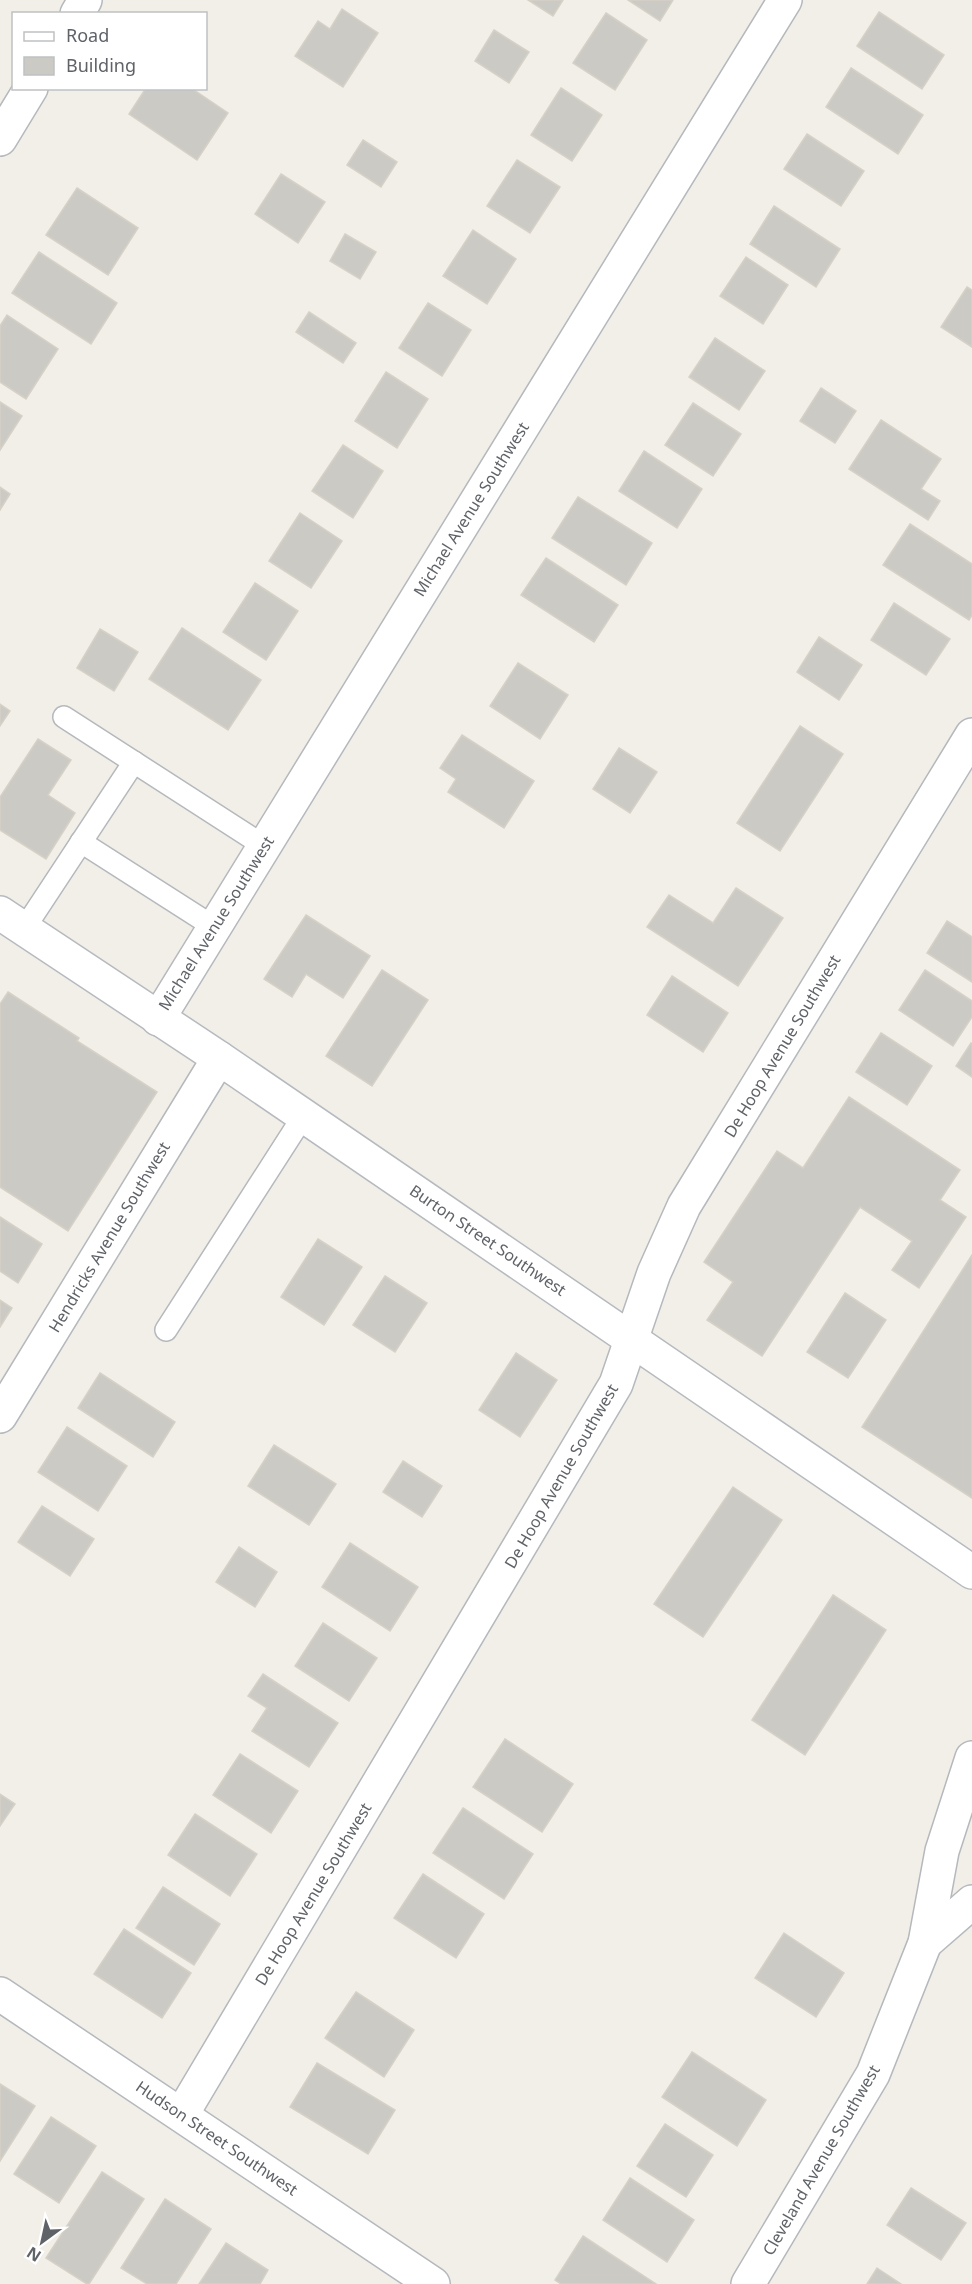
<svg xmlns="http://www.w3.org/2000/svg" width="972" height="2284" viewBox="0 0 972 2284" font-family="'Noto Sans',sans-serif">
<rect width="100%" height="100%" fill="#f1efe8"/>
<g fill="#cccac5" stroke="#d6d1c6" stroke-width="1.5">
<polygon points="528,0 563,0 553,16"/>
<polygon points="628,0 673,0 660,21"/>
<polygon points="342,9 378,33 343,87 295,56 318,21 330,29"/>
<polygon points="879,12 944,55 922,89 857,46"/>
<polygon points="606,13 647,40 615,90 573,63"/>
<polygon points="494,30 529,52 509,83 475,61"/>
<polygon points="851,68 923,115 898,154 826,107"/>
<polygon points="146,88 191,88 228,113 197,160 129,114"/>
<polygon points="561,88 602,115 572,161 531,135"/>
<polygon points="807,134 864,171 841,206 784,169"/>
<polygon points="363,140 397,162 381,187 347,165"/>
<polygon points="517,160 560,187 530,233 487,206"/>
<polygon points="281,174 325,202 298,243 255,214"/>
<polygon points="77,188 138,228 108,275 46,235"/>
<polygon points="774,206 840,249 816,287 750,244"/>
<polygon points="473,230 516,259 487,304 443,276"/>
<polygon points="345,234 376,252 360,279 330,261"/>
<polygon points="39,252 117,303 91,344 12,293"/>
<polygon points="746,257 788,285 763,324 720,296"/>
<polygon points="967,287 972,290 972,347 941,327"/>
<polygon points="428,303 471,330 442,376 399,348"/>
<polygon points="309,312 356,343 343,363 296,332"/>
<polygon points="7,315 58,349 26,399 0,382 0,326"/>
<polygon points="715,338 765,371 739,410 689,377"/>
<polygon points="386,372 428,399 397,448 355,421"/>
<polygon points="821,388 856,411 835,443 800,421"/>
<polygon points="0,402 22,416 0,450"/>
<polygon points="693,403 741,434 713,476 665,445"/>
<polygon points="881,420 941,459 921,489 940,501 928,520 849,469"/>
<polygon points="343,445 383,471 353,518 312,491"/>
<polygon points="644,451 702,489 677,528 619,491"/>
<polygon points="0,487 10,494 0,510"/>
<polygon points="578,497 652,543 626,585 552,538"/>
<polygon points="300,513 342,541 311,588 269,561"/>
<polygon points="910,524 972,564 972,615 969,620 883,565"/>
<polygon points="546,558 618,605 594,642 521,595"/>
<polygon points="255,583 298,611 266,660 223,632"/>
<polygon points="894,603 950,639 926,675 871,640"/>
<polygon points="182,628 261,680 228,730 149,679"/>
<polygon points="100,629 138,652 114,691 77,668"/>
<polygon points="819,637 862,665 839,700 797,672"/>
<polygon points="518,663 568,695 540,739 490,706"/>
<polygon points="0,704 10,711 0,726"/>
<polygon points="800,726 843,754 780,851 737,823"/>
<polygon points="462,735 534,781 504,828 448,792 456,779 440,768"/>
<polygon points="38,739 71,760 48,795 75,813 46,859 0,830 0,797"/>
<polygon points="619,748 657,772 630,813 593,789"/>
<polygon points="736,888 783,918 738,986 647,927 669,895 713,923"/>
<polygon points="306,915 370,956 343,998 306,974 292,997 264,979"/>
<polygon points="947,921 972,937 972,982 927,953"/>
<polygon points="382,970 428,1000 372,1086 326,1056"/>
<polygon points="925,970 972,1001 972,1017 953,1046 899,1010"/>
<polygon points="672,976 728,1013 703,1052 647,1015"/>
<polygon points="8,992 79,1038 77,1041 157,1092 68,1231 0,1187 0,1004"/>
<polygon points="881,1033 932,1066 907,1105 856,1072"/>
<polygon points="971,1043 972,1044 972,1077 956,1066"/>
<polygon points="849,1097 960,1170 940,1200 966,1217 919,1288 892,1270 912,1241 860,1207 762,1356 707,1320 733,1282 704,1262 777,1151 803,1168"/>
<polygon points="0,1217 42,1244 18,1283 0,1271"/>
<polygon points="318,1239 362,1267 324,1325 281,1297"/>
<polygon points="972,1255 972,1498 862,1427"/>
<polygon points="385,1276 427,1303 395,1352 353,1325"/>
<polygon points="845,1293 886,1320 848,1378 807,1352"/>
<polygon points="0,1300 12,1308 0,1327"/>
<polygon points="516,1353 557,1380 520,1437 479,1410"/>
<polygon points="100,1373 175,1422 153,1457 78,1408"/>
<polygon points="67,1427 127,1466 98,1511 38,1472"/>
<polygon points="274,1445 336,1484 309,1525 248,1486"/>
<polygon points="403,1461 442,1486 422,1517 383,1492"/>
<polygon points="733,1487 782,1520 703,1637 654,1604"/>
<polygon points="42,1506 94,1539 70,1576 18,1542"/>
<polygon points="350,1543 418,1587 390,1631 322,1587"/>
<polygon points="239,1547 277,1572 255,1607 216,1582"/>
<polygon points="833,1595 886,1630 805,1755 752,1720"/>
<polygon points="323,1623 377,1658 349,1701 295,1666"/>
<polygon points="263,1674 338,1723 309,1767 252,1731 267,1708 248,1696"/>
<polygon points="505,1739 573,1784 542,1832 473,1787"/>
<polygon points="240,1754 298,1791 271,1833 213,1795"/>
<polygon points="0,1794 15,1804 0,1826"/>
<polygon points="463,1808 533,1854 504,1899 433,1853"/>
<polygon points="195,1814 257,1854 230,1896 168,1855"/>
<polygon points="423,1874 484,1914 456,1958 394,1918"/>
<polygon points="163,1887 220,1924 194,1965 136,1928"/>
<polygon points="124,1929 191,1973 162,2018 94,1974"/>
<polygon points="784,1933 844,1973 816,2017 755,1978"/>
<polygon points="356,1992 414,2030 384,2077 325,2038"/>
<polygon points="692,2052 766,2100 737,2146 662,2097"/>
<polygon points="317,2063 395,2110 368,2154 290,2107"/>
<polygon points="0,2084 35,2106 0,2161"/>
<polygon points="51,2117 96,2146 59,2203 14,2174"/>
<polygon points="665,2124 713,2155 686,2197 637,2166"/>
<polygon points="102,2172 144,2199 89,2284 87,2284 46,2258"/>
<polygon points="630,2178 694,2220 667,2262 603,2220"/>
<polygon points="911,2188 966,2223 941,2260 887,2225"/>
<polygon points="165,2199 211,2229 176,2284 147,2284 121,2268"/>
<polygon points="583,2236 656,2284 561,2284 555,2280"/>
<polygon points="226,2243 268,2270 260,2284 199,2284"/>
<polygon points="877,2268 901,2284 867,2284"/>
</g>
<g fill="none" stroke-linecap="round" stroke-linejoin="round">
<defs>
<g id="service">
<polyline points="64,717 264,846"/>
<polyline points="81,842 214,927"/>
<polyline points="24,929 134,762"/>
<polyline points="166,1330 304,1115"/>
</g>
<g id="minor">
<polyline points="77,14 85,0"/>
<polyline points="0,139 31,88"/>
<polyline points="158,1019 785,0"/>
<polyline points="0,1416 219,1058"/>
<polyline points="925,1943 972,1902"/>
<polyline points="0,1994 433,2284"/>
<polyline points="182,2114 616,1384 654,1273 684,1206 972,735"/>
</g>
<polyline id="tertiary" points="748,2284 873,2074 925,1943 942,1851 972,1758"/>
<polyline id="secondary" points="0,913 219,1058 972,1572"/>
</defs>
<use href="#service" stroke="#b5b8bc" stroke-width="24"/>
<use href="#minor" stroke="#b5b8bc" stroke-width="36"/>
<use href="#tertiary" stroke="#b5b8bc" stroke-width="36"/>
<use href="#secondary" stroke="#b6babf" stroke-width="36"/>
<use href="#service" stroke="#fff" stroke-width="21"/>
<use href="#minor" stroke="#fff" stroke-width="33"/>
<use href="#tertiary" stroke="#fff" stroke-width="33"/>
<use href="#secondary" stroke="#fff" stroke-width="33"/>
</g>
<g text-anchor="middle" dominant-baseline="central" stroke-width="5" stroke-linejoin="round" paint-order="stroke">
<g font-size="16" fill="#5f6368" stroke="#fff">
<text transform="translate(471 509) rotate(-58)">Michael Avenue Southwest</text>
<text transform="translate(216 923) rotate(-58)">Michael Avenue Southwest</text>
<text transform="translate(782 1046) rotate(-59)">De Hoop Avenue Southwest</text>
<text transform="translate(109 1237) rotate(-59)">Hendricks Avenue Southwest</text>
<text transform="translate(488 1240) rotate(34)">Burton Street Southwest</text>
<text transform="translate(561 1476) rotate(-60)">De Hoop Avenue Southwest</text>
<text transform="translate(313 1894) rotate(-59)">De Hoop Avenue Southwest</text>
<text transform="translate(217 2138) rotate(34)">Hudson Street Southwest</text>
<text transform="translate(821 2160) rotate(-60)">Cleveland Avenue Southwest</text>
</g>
</g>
<rect x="12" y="12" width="195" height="78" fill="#ffffff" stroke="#bfc1c3" stroke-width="1.5"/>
<rect x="24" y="32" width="30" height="9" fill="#ffffff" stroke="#bfc1c3" stroke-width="1.5"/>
<text x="66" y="42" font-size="18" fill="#5f6368">Road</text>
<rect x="24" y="57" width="30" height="18" fill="#cccac5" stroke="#bfc1c3" stroke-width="1.5"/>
<text x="66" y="72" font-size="18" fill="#5f6368">Building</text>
<g transform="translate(42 2242) rotate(213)" stroke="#ffffff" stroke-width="4.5" paint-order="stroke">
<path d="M0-4.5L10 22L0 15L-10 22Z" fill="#5f6368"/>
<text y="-9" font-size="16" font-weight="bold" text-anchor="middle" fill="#5f6368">N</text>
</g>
</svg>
